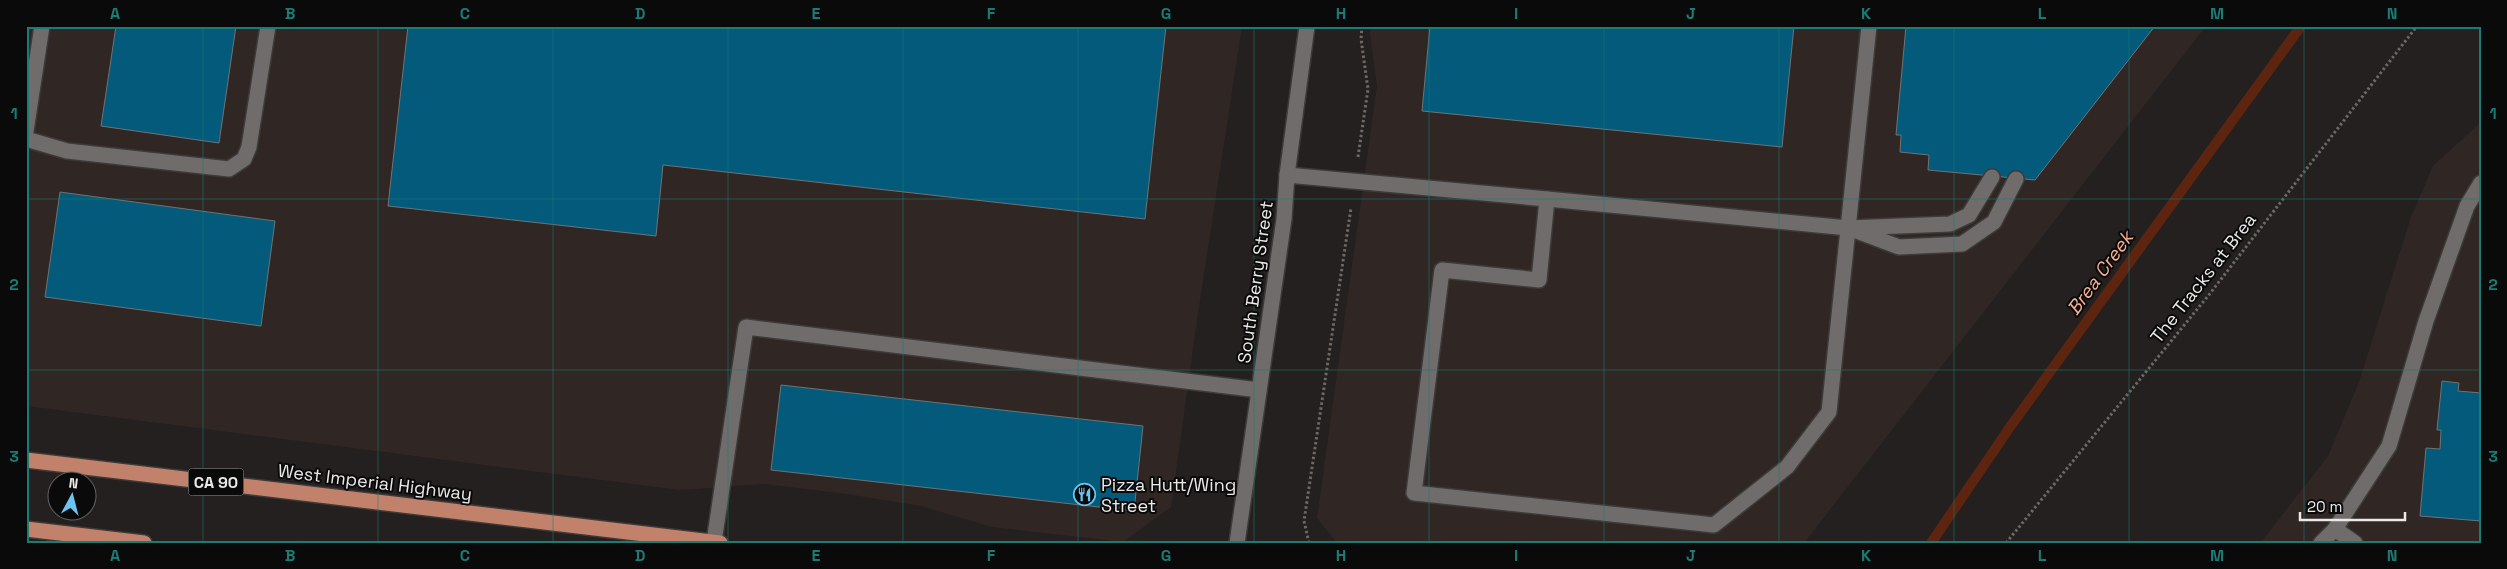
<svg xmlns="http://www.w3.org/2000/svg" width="2507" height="569" viewBox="0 0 2507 569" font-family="'Space Grotesk',sans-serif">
<rect width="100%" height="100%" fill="#23201f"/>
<g fill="#302724">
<polygon points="26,26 1242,26 1197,320 1171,507 1123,542 992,527 921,506 847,494 765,484 680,490 26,406"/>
<polygon points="1371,26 2206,26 1804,543 1337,543 1317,518 1377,86 1370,34"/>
<polygon points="2481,122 2481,543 2264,543 2262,541 2328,456 2359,382 2411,217 2433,166"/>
</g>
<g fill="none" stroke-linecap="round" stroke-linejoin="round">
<polyline stroke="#5d2510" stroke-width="10" points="1931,543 2010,427 2301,26"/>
</g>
<g fill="#035a7a" stroke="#707374">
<polygon points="116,26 236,26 219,143 101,126"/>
<polygon points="408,26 1166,26 1145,219 663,165 656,236 388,206"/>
<polygon points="1430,26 1794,26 1782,147 1422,111"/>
<polygon points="1906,26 2155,26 2035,180 1928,170 1929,155 1900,152 1901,135 1896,135"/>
<polygon points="60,192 275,221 261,326 45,297"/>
<polygon points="2442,381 2459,383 2458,391 2481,393 2481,521 2420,516 2426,448 2440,449 2441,430 2437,430"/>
<polygon points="781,385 1143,426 1134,511 771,470"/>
</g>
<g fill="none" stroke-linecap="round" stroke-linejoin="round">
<defs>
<g id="minor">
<polyline points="26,131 42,26"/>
<polyline points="26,139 67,151 229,169 244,159 249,147 268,26"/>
<polyline points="1287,175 1547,199 1539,280 1442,270 1414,493 1714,525 1787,467 1829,412 1869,26"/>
<polyline points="1547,199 1848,228 1950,224 1969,215 1992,177"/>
<polyline points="1854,230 1899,247 1962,244 1994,222 2016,179"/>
<polyline points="2335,529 2355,543"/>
<polyline points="714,542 746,327 1259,390"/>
<polyline points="1237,543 1284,219 1287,175 1307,26"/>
<polyline points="2321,543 2335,529 2389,446 2426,321 2467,206 2481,183"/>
</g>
<g id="major">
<polyline points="26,460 720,543"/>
<polyline points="26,529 144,543"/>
</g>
</defs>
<use href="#minor" stroke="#3d3b3a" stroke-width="18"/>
<use href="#major" stroke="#3d3b3a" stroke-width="18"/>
<g stroke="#6b6867" stroke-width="3" stroke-dasharray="2.5 2.5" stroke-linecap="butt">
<polyline points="1358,157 1368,89 1361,39 1362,26"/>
<polyline points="1309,543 1304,521 1351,208"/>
<polyline points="2006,543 2208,296 2417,26"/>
</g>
<use href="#minor" stroke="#6f6c6b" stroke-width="15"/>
<use href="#major" stroke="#c2816a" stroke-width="15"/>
</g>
<path fill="none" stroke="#1a7c74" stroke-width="1" stroke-opacity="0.55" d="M203,26v517M378,26v517M553,26v517M728,26v517M903,26v517M1078,26v517M1254,26v517M1429,26v517M1604,26v517M1779,26v517M1954,26v517M2129,26v517M2304,26v517M26,199h2455M26,370h2455"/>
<defs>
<symbol id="restaurant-ring" viewBox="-11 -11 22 22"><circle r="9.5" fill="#0b0a0a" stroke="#68c4f0" stroke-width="1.5"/><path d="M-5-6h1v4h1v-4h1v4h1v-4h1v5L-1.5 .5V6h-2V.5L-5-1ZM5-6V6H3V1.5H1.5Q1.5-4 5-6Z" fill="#68c4f0"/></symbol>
</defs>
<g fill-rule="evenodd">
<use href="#restaurant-ring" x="1072" y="482" width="25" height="25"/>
</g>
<g text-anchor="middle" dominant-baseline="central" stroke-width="4" stroke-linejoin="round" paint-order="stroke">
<rect fill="#0b0a0a" stroke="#a7a5a5" stroke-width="1" x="188.5" y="468.5" width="55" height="27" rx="4"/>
<g font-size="16" font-weight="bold" fill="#eae8e8">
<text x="216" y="482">CA 90</text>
</g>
<g font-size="18" fill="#eae8e8" stroke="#0b0a0a">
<text transform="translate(2203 278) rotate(-52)">The Tracks at Brea</text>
<text transform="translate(1255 282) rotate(-82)">South Berry Street</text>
<text transform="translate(375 482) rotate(7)">West Imperial Highway</text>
</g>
<g font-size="18" fill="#eae8e8" stroke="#0b0a0a" text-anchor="start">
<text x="1101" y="484">Pizza Hutt/Wing<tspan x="1101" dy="21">Street</tspan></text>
</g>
<g font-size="19" font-style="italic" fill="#f9af95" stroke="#0b0a0a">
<text transform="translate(2100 273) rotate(-54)">Brea Creek</text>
</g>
</g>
<rect width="2507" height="569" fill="none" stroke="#0b0a0a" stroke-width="55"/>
<g transform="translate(72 496) rotate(7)"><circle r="24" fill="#0b0a0a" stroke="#646363"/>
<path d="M0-4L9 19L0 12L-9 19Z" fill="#68c4f0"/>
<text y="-8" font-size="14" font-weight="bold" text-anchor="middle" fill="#eae8e8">N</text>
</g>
<path d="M2300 512v8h105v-8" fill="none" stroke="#eae8e8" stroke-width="2.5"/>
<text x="2307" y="512" font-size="15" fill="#eae8e8" stroke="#0b0a0a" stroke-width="4" paint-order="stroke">20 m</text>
<rect x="28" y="28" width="2452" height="514" fill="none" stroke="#1a7c74" stroke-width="2"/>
<g font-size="16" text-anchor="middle" font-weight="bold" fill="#1a7c74">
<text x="115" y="19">A</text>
<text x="290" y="19">B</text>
<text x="465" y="19">C</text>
<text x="640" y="19">D</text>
<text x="816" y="19">E</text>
<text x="991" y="19">F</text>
<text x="1166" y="19">G</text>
<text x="1341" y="19">H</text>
<text x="1516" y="19">I</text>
<text x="1691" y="19">J</text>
<text x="1866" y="19">K</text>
<text x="2042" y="19">L</text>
<text x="2217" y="19">M</text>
<text x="2392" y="19">N</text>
<text x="14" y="119">1</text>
<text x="2493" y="119">1</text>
<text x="14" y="290">2</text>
<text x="2493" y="290">2</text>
<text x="14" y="462">3</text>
<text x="2493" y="462">3</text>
<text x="115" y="561">A</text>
<text x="290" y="561">B</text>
<text x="465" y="561">C</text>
<text x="640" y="561">D</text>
<text x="816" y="561">E</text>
<text x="991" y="561">F</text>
<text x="1166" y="561">G</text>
<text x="1341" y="561">H</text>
<text x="1516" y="561">I</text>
<text x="1691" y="561">J</text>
<text x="1866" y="561">K</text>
<text x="2042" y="561">L</text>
<text x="2217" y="561">M</text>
<text x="2392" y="561">N</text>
</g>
</svg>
